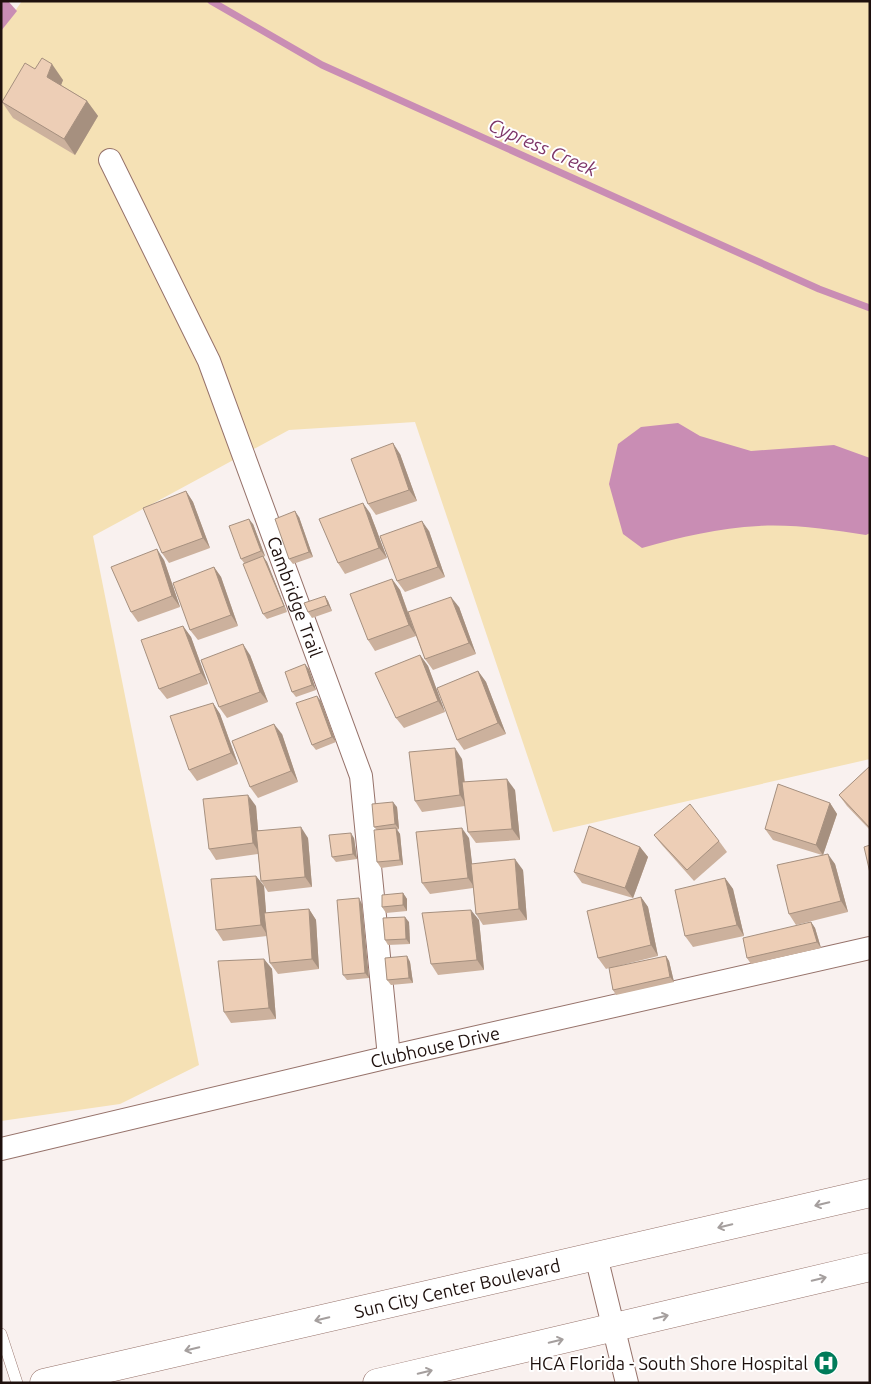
<svg xmlns="http://www.w3.org/2000/svg" width="871" height="1384" viewBox="0 0 871 1384" font-family="Ubuntu,sans-serif">
<rect width="100%" height="100%" fill="#f9f1ef"/>
<polygon fill="#f5e1b5" points="22,1 870,1 870,759 553,832 415,422 289,430 93,536 199,1065 120,1104 1,1121 1,31"/>
<g fill="#c98db4">
<polygon points="1,1 8,1 17,11 1,31"/>
<path d="M678,423l22,13 51,15 83,-6 36,13v75l-4,2c-35,-5 -72,-11 -107,-9 -40,2 -79,11 -117,22l-19,-14 -14,-50 9,-40 23,-17z"/>
</g>
<g fill="none" stroke-linecap="round" stroke-linejoin="round">
<polyline stroke="#c98db4" stroke-width="7" points="211,1 322,65 819,289 870,308"/>
<defs>
<polyline id="lane" points="1,1334 17,1383"/>
<g id="street">
<path id="s1" d="M110,160l99,201 152,415 28,281"/>
<path id="s2" d="M1,1149l388,-92 481,-109"/>
<polyline points="596,1256 627,1383"/>
</g>
<g id="secondary">
<path id="s3" d="M44,1383l826,-190"/>
<polyline points="377,1383 870,1267"/>
</g>
</defs>
<use href="#lane" stroke="#96726a" stroke-width="12"/>
<use href="#street" stroke="#96726a" stroke-width="24"/>
<use href="#secondary" stroke="#96726a" stroke-width="29"/>
<use href="#lane" stroke="#fff" stroke-width="11"/>
<use href="#street" stroke="#fff" stroke-width="22"/>
<use href="#secondary" stroke="#fff" stroke-width="28"/>
</g>
<g fill="#ccb19d">
<polygon points="35,69 63,80 61,85 87,101 98,116 75,155 13,118 2,102"/>
<polygon points="400,454 417,501 376,515 368,504"/>
<polygon points="186,491 193,502 210,548 169,563 162,553"/>
<polygon points="370,513 387,558 345,574 338,563"/>
<polygon points="299,517 313,557 293,564 289,559"/>
<polygon points="253,524 265,556 263,557 267,562 287,612 267,619 263,614 245,564 241,559"/>
<polygon points="429,531 445,577 405,592 397,581"/>
<polygon points="164,560 180,607 138,622 131,612"/>
<polygon points="214,567 221,577 238,626 198,640 190,630"/>
<polygon points="392,579 400,590 408,612 459,607 476,654 433,670 425,659 416,636 375,651 368,640"/>
<polygon points="325,596 328,601 332,611 312,618 308,612"/>
<polygon points="183,626 191,637 208,684 167,699 159,689"/>
<polygon points="250,655 268,702 227,718 219,707"/>
<polygon points="420,655 428,666 445,712 404,728 396,718"/>
<polygon points="309,669 316,690 296,697 292,692"/>
<polygon points="478,671 486,682 506,734 464,750 457,740"/>
<polygon points="321,701 336,742 316,750 312,745"/>
<polygon points="213,703 220,714 238,764 197,781 189,770"/>
<polygon points="282,734 298,782 258,798 250,787"/>
<polygon points="462,759 465,782 515,790 520,840 476,843 468,832 465,806 422,812 415,801"/>
<polygon points="870,766 870,830 847,806 839,795"/>
<polygon points="830,803 837,814 823,855 835,864 848,912 796,925 789,914 822,855 773,840 765,829"/>
<polygon points="256,806 258,830 308,838 312,887 268,892 261,881 258,854 216,860 209,849"/>
<polygon points="397,807 399,829 397,830 400,834 403,865 381,868 377,862 377,830 374,827"/>
<polygon points="654,835 719,841 727,852 694,881 662,845"/>
<polygon points="354,838 357,859 336,862 332,857"/>
<polygon points="469,838 472,864 523,870 527,920 483,925 476,914 473,888 430,894 422,883"/>
<polygon points="640,847 648,857 633,898 582,883 574,872"/>
<polygon points="256,876 264,886 266,913 309,909 316,920 319,969 278,974 270,963 267,936 223,941 216,930"/>
<polygon points="725,878 733,889 744,936 693,947 685,936"/>
<polygon points="403,893 407,899 407,911 386,913 382,907"/>
<polygon points="641,897 648,907 658,956 610,968 666,956 669,961 674,982 616,995 613,990 609,968 606,969 598,958"/>
<polygon points="362,904 369,978 347,980 343,975"/>
<polygon points="479,920 484,970 438,975 431,964"/>
<polygon points="409,922 410,944 388,945 385,940"/>
<polygon points="811,922 815,928 821,948 751,964 747,958"/>
<polygon points="407,956 410,962 413,983 391,985 387,980"/>
<polygon points="264,959 272,969 276,1019 231,1023 224,1012"/>
</g>
<g fill="#a6907f">
<polygon points="52,64 63,80 58,93 47,77"/>
<polygon points="87,101 98,116 75,155 64,139"/>
<polygon points="393,443 400,454 417,501 409,490"/>
<polygon points="186,491 193,502 210,548 203,538"/>
<polygon points="363,503 370,513 387,558 379,548"/>
<polygon points="295,511 299,517 313,557 309,552"/>
<polygon points="249,519 253,524 265,556 261,551"/>
<polygon points="422,521 429,531 445,577 438,567"/>
<polygon points="157,549 164,560 180,607 172,596"/>
<polygon points="263,556 267,562 287,612 284,606"/>
<polygon points="214,567 221,577 238,626 231,615"/>
<polygon points="392,579 400,590 416,636 409,625"/>
<polygon points="325,596 328,601 332,611 328,605"/>
<polygon points="451,597 459,607 476,654 469,643"/>
<polygon points="183,626 191,637 208,684 201,673"/>
<polygon points="243,644 250,655 268,702 260,692"/>
<polygon points="420,655 428,666 445,712 438,701"/>
<polygon points="305,664 309,669 316,690 312,685"/>
<polygon points="478,671 486,682 506,734 498,723"/>
<polygon points="317,696 321,701 336,742 332,737"/>
<polygon points="213,703 220,714 238,764 231,753"/>
<polygon points="274,724 282,734 298,782 291,771"/>
<polygon points="455,748 462,759 467,806 460,795"/>
<polygon points="507,779 515,790 520,840 512,829"/>
<polygon points="248,795 256,806 260,854 253,843"/>
<polygon points="393,802 397,807 399,829 395,824"/>
<polygon points="830,803 837,814 823,855 816,845"/>
<polygon points="301,827 308,838 312,887 305,877"/>
<polygon points="396,828 400,834 403,865 400,860"/>
<polygon points="462,828 469,838 475,888 468,878"/>
<polygon points="351,833 354,838 357,859 353,854"/>
<polygon points="640,847 648,857 633,898 625,888"/>
<polygon points="828,854 835,864 848,912 841,901"/>
<polygon points="515,859 523,870 527,920 519,909"/>
<polygon points="256,876 264,886 268,936 261,925"/>
<polygon points="725,878 733,889 744,936 737,925"/>
<polygon points="403,893 407,899 407,911 403,905"/>
<polygon points="641,897 648,907 658,956 651,945"/>
<polygon points="359,898 362,904 369,978 365,973"/>
<polygon points="309,909 316,920 319,969 312,959"/>
<polygon points="471,910 479,920 484,970 477,960"/>
<polygon points="405,917 409,922 410,944 406,939"/>
<polygon points="811,922 815,928 821,948 817,942"/>
<polygon points="407,956 410,962 413,983 409,978"/>
<polygon points="666,956 669,961 674,982 670,977"/>
<polygon points="264,959 272,969 276,1019 269,1008"/>
</g>
<g fill="#edceb6" stroke="#a6907f">
<polygon points="42,58 52,64 47,77 87,101 64,139 2,102 25,63 35,69"/>
<polygon points="393,443 409,490 368,504 351,459"/>
<polygon points="186,491 203,538 162,553 143,508"/>
<polygon points="363,503 379,548 338,563 319,519"/>
<polygon points="295,511 309,552 289,559 275,519"/>
<polygon points="249,519 261,551 241,559 229,526"/>
<polygon points="422,521 438,567 397,581 380,536"/>
<polygon points="157,549 172,596 131,612 111,567"/>
<polygon points="263,556 284,606 263,614 243,564"/>
<polygon points="214,567 231,615 190,630 173,583"/>
<polygon points="392,579 409,625 368,640 350,594"/>
<polygon points="325,596 328,605 308,612 304,603"/>
<polygon points="451,597 469,643 425,659 408,612"/>
<polygon points="183,626 201,673 159,689 141,640"/>
<polygon points="243,644 260,692 219,707 201,660"/>
<polygon points="420,655 438,701 396,718 375,673"/>
<polygon points="305,664 312,685 292,692 285,672"/>
<polygon points="478,671 498,723 457,740 437,688"/>
<polygon points="317,696 332,737 312,745 296,703"/>
<polygon points="213,703 231,753 189,770 170,716"/>
<polygon points="274,724 291,771 250,787 232,741"/>
<polygon points="455,748 460,795 415,801 409,752"/>
<polygon points="870,766 870,828 839,795"/>
<polygon points="507,779 512,829 468,832 462,782"/>
<polygon points="778,784 830,803 816,845 765,829"/>
<polygon points="248,795 253,843 209,849 203,799"/>
<polygon points="393,802 395,824 374,827 372,804"/>
<polygon points="690,804 719,841 687,870 654,835"/>
<polygon points="589,826 640,847 625,888 574,872"/>
<polygon points="301,827 305,877 261,881 256,831"/>
<polygon points="396,828 400,860 377,862 374,830"/>
<polygon points="462,828 468,878 422,883 416,832"/>
<polygon points="351,833 353,854 332,857 329,835"/>
<polygon points="870,845 870,873 864,847"/>
<polygon points="828,854 841,901 789,914 777,865"/>
<polygon points="515,859 519,909 476,914 471,864"/>
<polygon points="256,876 261,925 216,930 211,879"/>
<polygon points="725,878 737,925 685,936 675,890"/>
<polygon points="403,893 403,905 382,907 382,895"/>
<polygon points="641,897 651,945 598,958 587,911"/>
<polygon points="359,898 365,973 343,975 337,900"/>
<polygon points="309,909 312,959 270,963 264,913"/>
<polygon points="471,910 477,960 431,964 422,913"/>
<polygon points="405,917 406,939 385,940 383,918"/>
<polygon points="811,922 817,942 747,958 743,938"/>
<polygon points="407,956 409,978 387,980 385,958"/>
<polygon points="666,956 670,977 613,990 609,968"/>
<polygon points="264,959 269,1008 224,1012 218,961"/>
</g>
<defs><path id="oneway-shaft" d="M-6 0H5M1.5-3L5.5 0L1.5 3" fill="none" stroke-width="1.6" stroke-linecap="round" stroke-linejoin="round" transform="scale(1.25)"/></defs>
<g stroke="#a59f9e">
<use href="#oneway-shaft" transform="translate(822 1204) rotate(167)"/>
<use href="#oneway-shaft" transform="translate(725 1226) rotate(167)"/>
<use href="#oneway-shaft" transform="translate(819 1279) rotate(-13)"/>
<use href="#oneway-shaft" transform="translate(661 1317) rotate(-13)"/>
<use href="#oneway-shaft" transform="translate(322 1319) rotate(167)"/>
<use href="#oneway-shaft" transform="translate(556 1341) rotate(-13)"/>
<use href="#oneway-shaft" transform="translate(192 1349) rotate(167)"/>
<use href="#oneway-shaft" transform="translate(425 1372) rotate(-13)"/>
</g>
<defs>
<symbol id="hospital-disc" viewBox="-11 -11 22 22"><circle r="9.5" fill="#007c5a" stroke="#fff"/><path d="M-5-5h3v3.5h4V-5h3V5h-3V1.5h-4V5h-3Z" fill="#fff"/></symbol>
</defs>
<g fill-rule="evenodd">
<use href="#hospital-disc" x="812" y="1349" width="28" height="28"/>
</g>
<g text-anchor="middle" dominant-baseline="central" stroke-width="4" stroke-linejoin="round" paint-order="stroke">
<g font-size="18" fill="#1e100d" stroke="#fff">
<text stroke="none"><textPath href="#s1" startOffset="475">Cambridge Trail</textPath></text>
<text stroke="none"><textPath href="#s2" startOffset="446">Clubhouse Drive</textPath></text>
<text stroke="none"><textPath href="#s3" startOffset="424">Sun City Center Boulevard</textPath></text>
</g>
<g font-size="18" fill="#1e100d" stroke="#fff" text-anchor="end">
<text x="808" y="1363">HCA Florida - South Shore Hospital</text>
</g>
<g font-size="19" font-style="italic" fill="#7e3669" stroke="#fff">
<text transform="translate(543 147) rotate(24)">Cypress Creek</text>
</g>
</g>
<rect width="871" height="1384" fill="none" stroke="#1e100d" stroke-width="5"/>
</svg>
